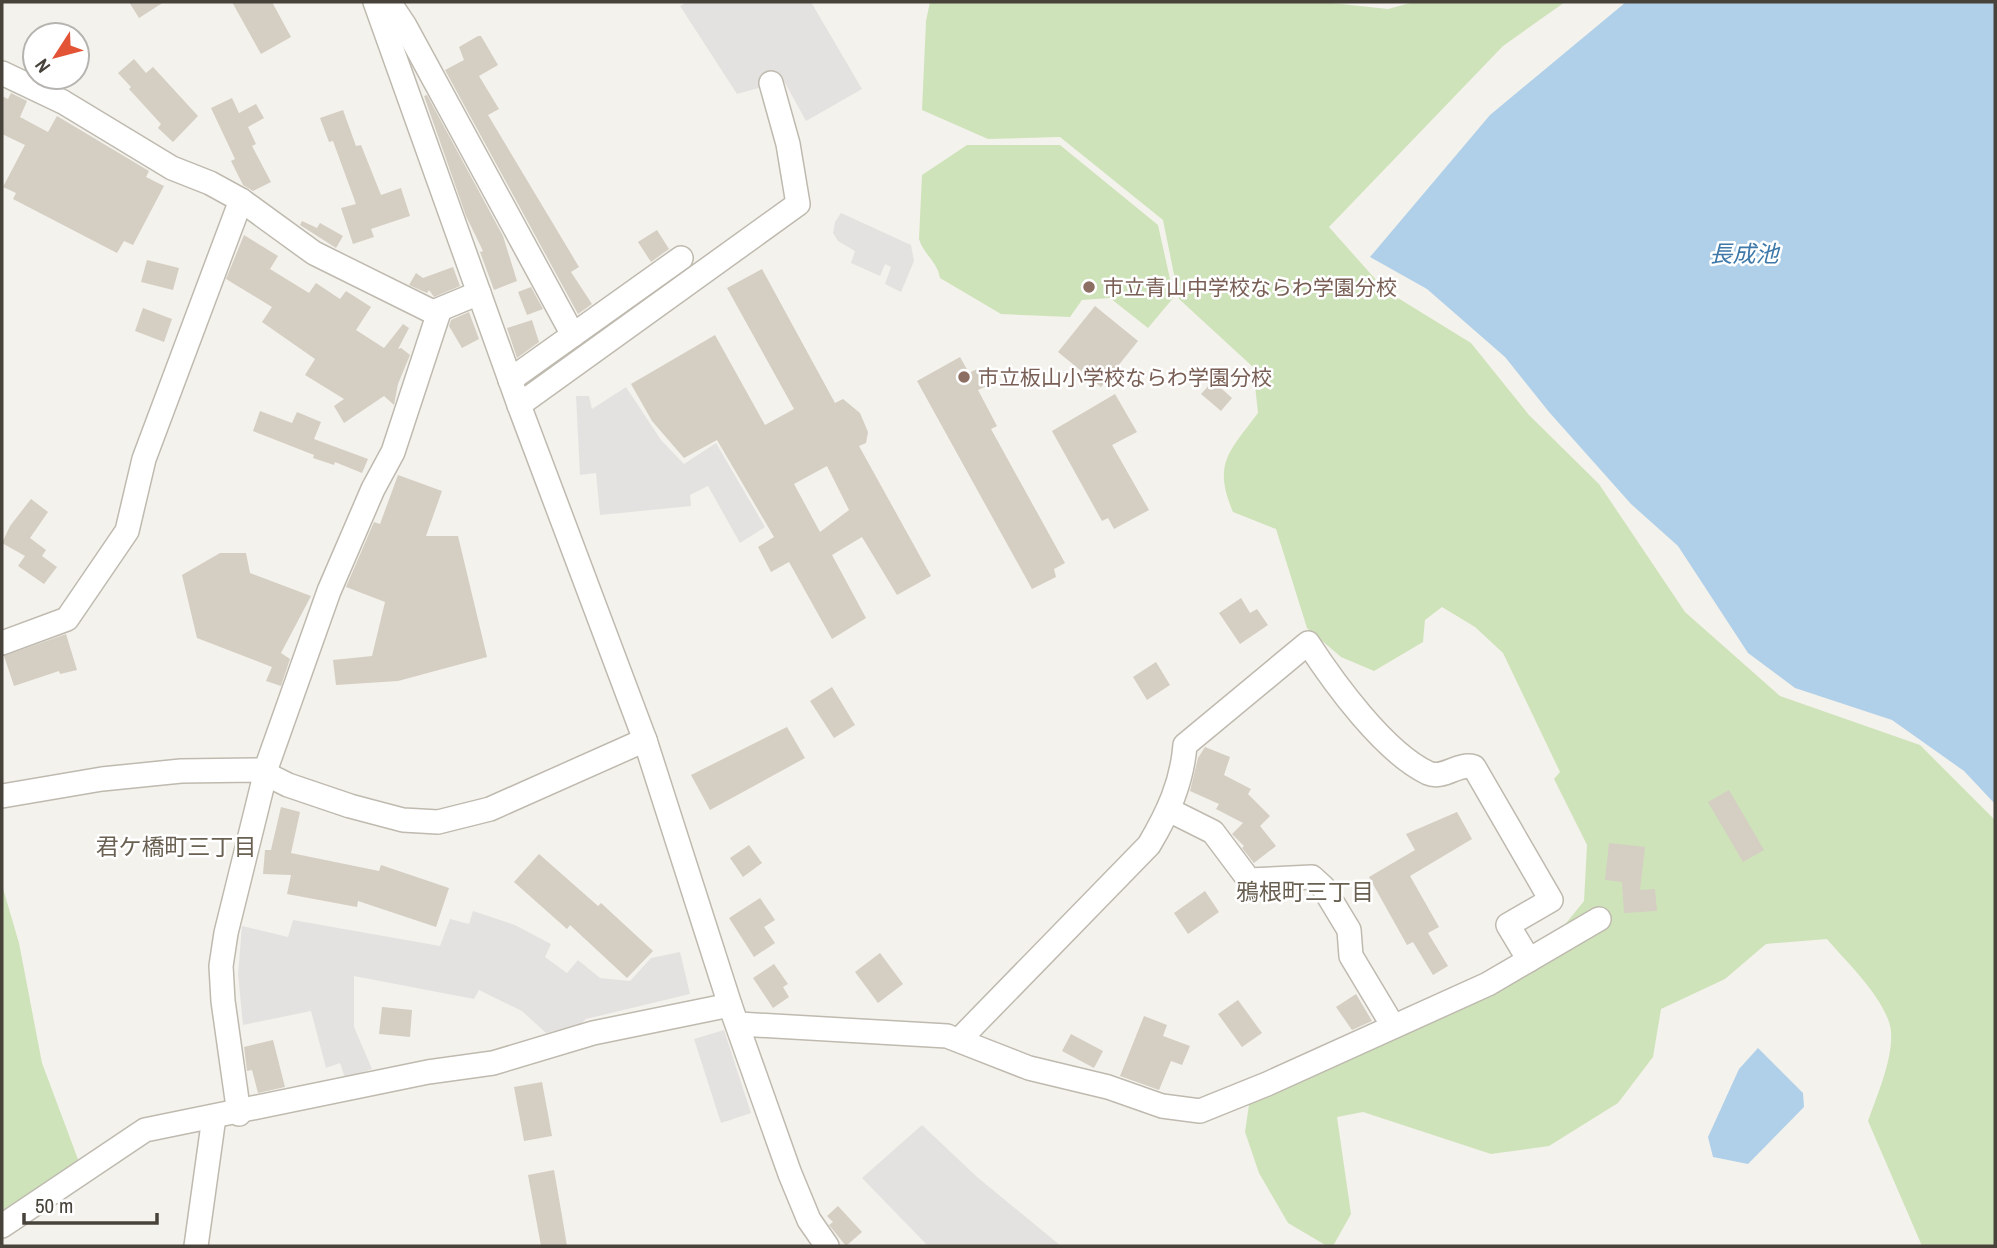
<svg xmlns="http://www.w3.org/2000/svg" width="1997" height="1248" viewBox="0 0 1997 1248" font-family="'Archivo Narrow','Noto Sans JP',sans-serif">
<rect width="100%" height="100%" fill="#f4f2ec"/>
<g fill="#cfe3ba">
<path d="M930,2h393l65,7 26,-7h151l-62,44 -174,181 56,63 86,53 58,72 70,69 86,128 95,84 140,49 75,75v426h-73l-54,-125c9,-26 30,-73 21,-99 -11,-31 -41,-58 -62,-83l-61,5 -41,35 -64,30 -8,48 -35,46 -69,43 -58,8 -128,-42 -26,5 14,97 -18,32h-6l-39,-23 -29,-50 -14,-41 5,-34 275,-124 59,-73 3,-56 -33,-66 6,-7 -57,-119 -28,-26 -33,-20 -17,13 -2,22 -49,29 -33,-14 -34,-29 -31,-99 -43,-17c-21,-49 -3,-61 25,-99l-5,-46 -74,-68 -16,-79 -103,-83 -72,2 -66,-29 4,-89z"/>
<path d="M967,145h93l98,80 16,72 -26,31 -38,-30 -28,2 -12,17 -69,-3 -61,-36c-3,-17 -16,-23 -21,-39l3,-64z"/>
<polygon points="2,885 19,943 42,1063 79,1162 2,1213"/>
</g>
<g fill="#e4e2e0">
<polygon points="687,2 811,2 862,89 806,121 784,81 737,94 680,6"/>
<polygon points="841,213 911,245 914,261 901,292 885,284 891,267 885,264 880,276 851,263 855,251 838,241 833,233 835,222"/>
<polygon points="626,387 661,440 684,464 716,443 765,527 740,543 708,486 690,495 691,506 600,515 596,473 580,475 576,396 589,396 592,409"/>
<polygon points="473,911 515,925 551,944 545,957 567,973 578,960 600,978 630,981 651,958 680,952 690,994 586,1019 579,1025 546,1033 522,1011 479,990 474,999 354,976 354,1027 372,1069 345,1078 340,1063 326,1068 311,1011 243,1025 238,974 242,926 288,937 293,920 440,946 450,919 469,924"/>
<polygon points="724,1030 751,1113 721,1123 694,1039"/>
<polygon points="922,1125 977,1177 1061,1246 928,1246 862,1178"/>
</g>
<g fill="#b0d0e9">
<polygon points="1626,2 1995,2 1995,804 1964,771 1892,720 1795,688 1748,653 1678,546 1631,504 1549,412 1505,357 1427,289 1370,257 1490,115"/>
<polygon points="1758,1048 1803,1093 1804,1107 1748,1164 1713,1157 1708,1137 1739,1069"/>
</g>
<g fill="#d5cec3" fill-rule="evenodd">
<polygon points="129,2 164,2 139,18"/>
<polygon points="232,2 272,2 291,37 261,54"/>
<polygon points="478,36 481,36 498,65 479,76 499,109 488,115 579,267 571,272 592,304 578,314 445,70 464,60 459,47"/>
<polygon points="134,59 146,73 153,67 198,116 173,142 158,128 161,124 129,89 131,87 118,73"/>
<polygon points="11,93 27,101 20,117 48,132 57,116 149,171 146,177 164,186 133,245 124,241 117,253 13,199 16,193 3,187 25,145 2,134 2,96 8,99"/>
<polygon points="427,95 503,236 517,281 494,290 480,252 483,251 466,216 424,96"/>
<polygon points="232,98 239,113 256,104 264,118 248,127 256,144 252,146 271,182 253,191 243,185 231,161 235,159 211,108"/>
<polygon points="343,110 356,146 361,145 381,195 401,188 410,216 371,229 374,237 353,244 341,208 356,204 333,141 329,142 320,118"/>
<polygon points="302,221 317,228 320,223 343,236 336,248 300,225"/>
<polygon points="657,230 669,249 651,262 638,242"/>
<polygon points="244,235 278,256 270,269 309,293 316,283 340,299 346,291 371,307 356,330 384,348 403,324 409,328 398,349 401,348 410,355 398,384 394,405 384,396 344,423 334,406 344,399 305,375 315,359 262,322 272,307 226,279"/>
<polygon points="147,260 179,268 173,290 141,282"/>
<polygon points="453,267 460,286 434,297 429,290 427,293 409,285 416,273 423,278"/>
<path d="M762,269l73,134 8,-4 17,14 8,19 -2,11 -7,3 72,130 -34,19 -35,-58 -30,18 34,63 -34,21 -43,-77 -18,10 -13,-25 16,-10 -57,-97 -33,18 -32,-37 -21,-37 84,-49 50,90 29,-16 -67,-121zM827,466l22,44 -29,22 -26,-48z"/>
<polygon points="531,287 543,309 527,315 518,292"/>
<polygon points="1095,306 1138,341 1101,387 1058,352"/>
<polygon points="143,308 172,319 164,342 135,331"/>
<polygon points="469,312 479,339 462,348 449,326 451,320"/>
<polygon points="532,320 539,342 517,358 507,328"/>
<polygon points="960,357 969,373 977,369 987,386 978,390 997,426 991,429 1065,563 1054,569 1056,577 1032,589 917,381"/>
<polygon points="1213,381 1232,398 1221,411 1201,394"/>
<polygon points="1115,394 1137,432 1112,445 1149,510 1114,529 1108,518 1102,521 1052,431"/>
<polygon points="260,411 292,423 297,412 321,422 314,439 368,459 362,473 335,462 334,465 313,458 314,455 253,431"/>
<polygon points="398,475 442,491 426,536 458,536 487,657 398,681 336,685 333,660 372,656 385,602 346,587 374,522 380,524"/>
<polygon points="31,499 48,512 30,538 46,550 42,556 57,567 44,584 18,566 25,556 2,543 10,526"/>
<polygon points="220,553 246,553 250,573 311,596 281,653 290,659 281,686 266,681 272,667 197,638 182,575"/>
<polygon points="1241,598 1250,613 1257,609 1268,625 1240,644 1219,613"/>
<polygon points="66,634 77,670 60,674 59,671 14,686 4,656"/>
<polygon points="1156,662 1170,685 1147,700 1133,677"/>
<polygon points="832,687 855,725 834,738 810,701"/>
<polygon points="787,727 805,758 710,810 691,775"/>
<polygon points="1205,747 1230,757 1224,775 1251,789 1248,794 1270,816 1260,826 1276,846 1254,863 1242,848 1244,846 1232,834 1243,823 1216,809 1219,804 1190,791 1198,758"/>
<polygon points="1729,790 1764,850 1743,862 1708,802"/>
<polygon points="281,807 300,812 291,853 379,871 381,865 449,888 436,927 358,901 357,907 287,894 291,875 263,874 265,850 271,850"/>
<polygon points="1457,812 1472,839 1410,876 1439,927 1428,933 1448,966 1433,975 1413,942 1407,945 1369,877 1415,850 1406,834"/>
<polygon points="1609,843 1645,847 1640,890 1655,889 1657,911 1624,913 1622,882 1605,880"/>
<polygon points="749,845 762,863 743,877 730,858"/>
<polygon points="539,854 598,906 601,903 653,951 627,978 570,925 567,929 514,882"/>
<polygon points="1205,891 1219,912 1188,934 1174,913"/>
<polygon points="760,898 775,920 764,927 775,943 754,957 729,918"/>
<polygon points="880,953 903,984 878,1003 855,972"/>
<polygon points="774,964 788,984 783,987 789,997 773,1008 753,978"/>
<polygon points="1356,994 1372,1021 1352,1030 1336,1007"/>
<polygon points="1238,1000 1262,1033 1242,1047 1218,1014"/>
<polygon points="382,1007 412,1010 410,1037 379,1034"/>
<polygon points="1144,1016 1167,1025 1163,1036 1190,1046 1182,1065 1171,1061 1159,1090 1120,1076"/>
<polygon points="1071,1034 1103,1051 1094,1068 1062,1051"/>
<polygon points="273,1040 285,1087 258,1093 252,1070 247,1071 244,1047"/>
<polygon points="542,1082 552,1136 524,1141 514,1087"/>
<polygon points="554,1170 562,1216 567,1246 541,1246 528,1175"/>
<polygon points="838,1206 862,1232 846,1246 829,1225 833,1222 827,1216"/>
</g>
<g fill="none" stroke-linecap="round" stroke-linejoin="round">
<defs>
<g id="minor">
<polyline points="375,2 519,405 645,740 730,1005 790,1174 809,1220 827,1246"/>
<polyline points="378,2 393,8 405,26 573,335"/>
<polyline points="2,73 63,102 172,168 210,183 241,200 314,253 433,312 479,293"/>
<polyline points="510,380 681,258"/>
<polyline points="519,405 798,204 788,144 771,83"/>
<polyline points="2,643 67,619 127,531 144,459 241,200"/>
<polyline points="2,796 102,779 181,771 258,770 288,785 350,806 403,820 438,822 490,809 645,740"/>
<polyline points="1169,810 1213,832 1249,880 1312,877 1323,887 1349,930 1351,956 1393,1026"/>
<polyline points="739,1024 947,1036 1029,1068 1108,1087 1162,1106 1200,1111 1267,1084 1488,984 1599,919"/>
<path d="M960,1039l189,-194c19,-32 33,-62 36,-100l123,-102c26,40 76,109 120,130 16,7 30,-11 46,-6l77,133 -43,25 21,35"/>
<polyline points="239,1114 223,1001 221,966 226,933 268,763 329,591 373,489 393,452 439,312"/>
<polyline points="2,1226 145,1130 428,1072 493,1063 593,1033 730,1005"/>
<polyline points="196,1246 214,1117"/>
</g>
</defs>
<use href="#minor" stroke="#bfbaaf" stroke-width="26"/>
<use href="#minor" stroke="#fff" stroke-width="23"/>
</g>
<g fill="#8d6e63" stroke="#fff" stroke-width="2.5">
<circle cx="1089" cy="287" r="7"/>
<circle cx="964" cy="377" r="7"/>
</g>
<g text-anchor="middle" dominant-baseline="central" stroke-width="5" stroke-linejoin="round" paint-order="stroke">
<g font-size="21" fill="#785e54" stroke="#fff" text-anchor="start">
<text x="1103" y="287">市立青山中学校ならわ学園分校</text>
<text x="978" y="377">市立板山小学校ならわ学園分校</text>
</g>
<g font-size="23" font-style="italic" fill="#3e79a9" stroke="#fff">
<text x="1744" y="253">長成池</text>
</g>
<g font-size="23" fill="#6a6153" stroke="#fff">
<text x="176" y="846">君ケ橋町三丁目</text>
<text x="1305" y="891">鴉根町三丁目</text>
</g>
</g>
<rect width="1997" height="1248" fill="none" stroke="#48433a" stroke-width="7"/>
<g transform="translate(56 56) rotate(234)"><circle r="33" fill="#ffffff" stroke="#b6b4b0" stroke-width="2"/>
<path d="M0-5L12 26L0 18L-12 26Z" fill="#e25435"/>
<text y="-10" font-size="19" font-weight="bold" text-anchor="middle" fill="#48433a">N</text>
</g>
<path d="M24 1213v10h133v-10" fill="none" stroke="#48433a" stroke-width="3.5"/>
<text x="35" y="1213" font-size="21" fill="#48433a" stroke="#ffffff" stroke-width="5" paint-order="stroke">50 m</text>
</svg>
